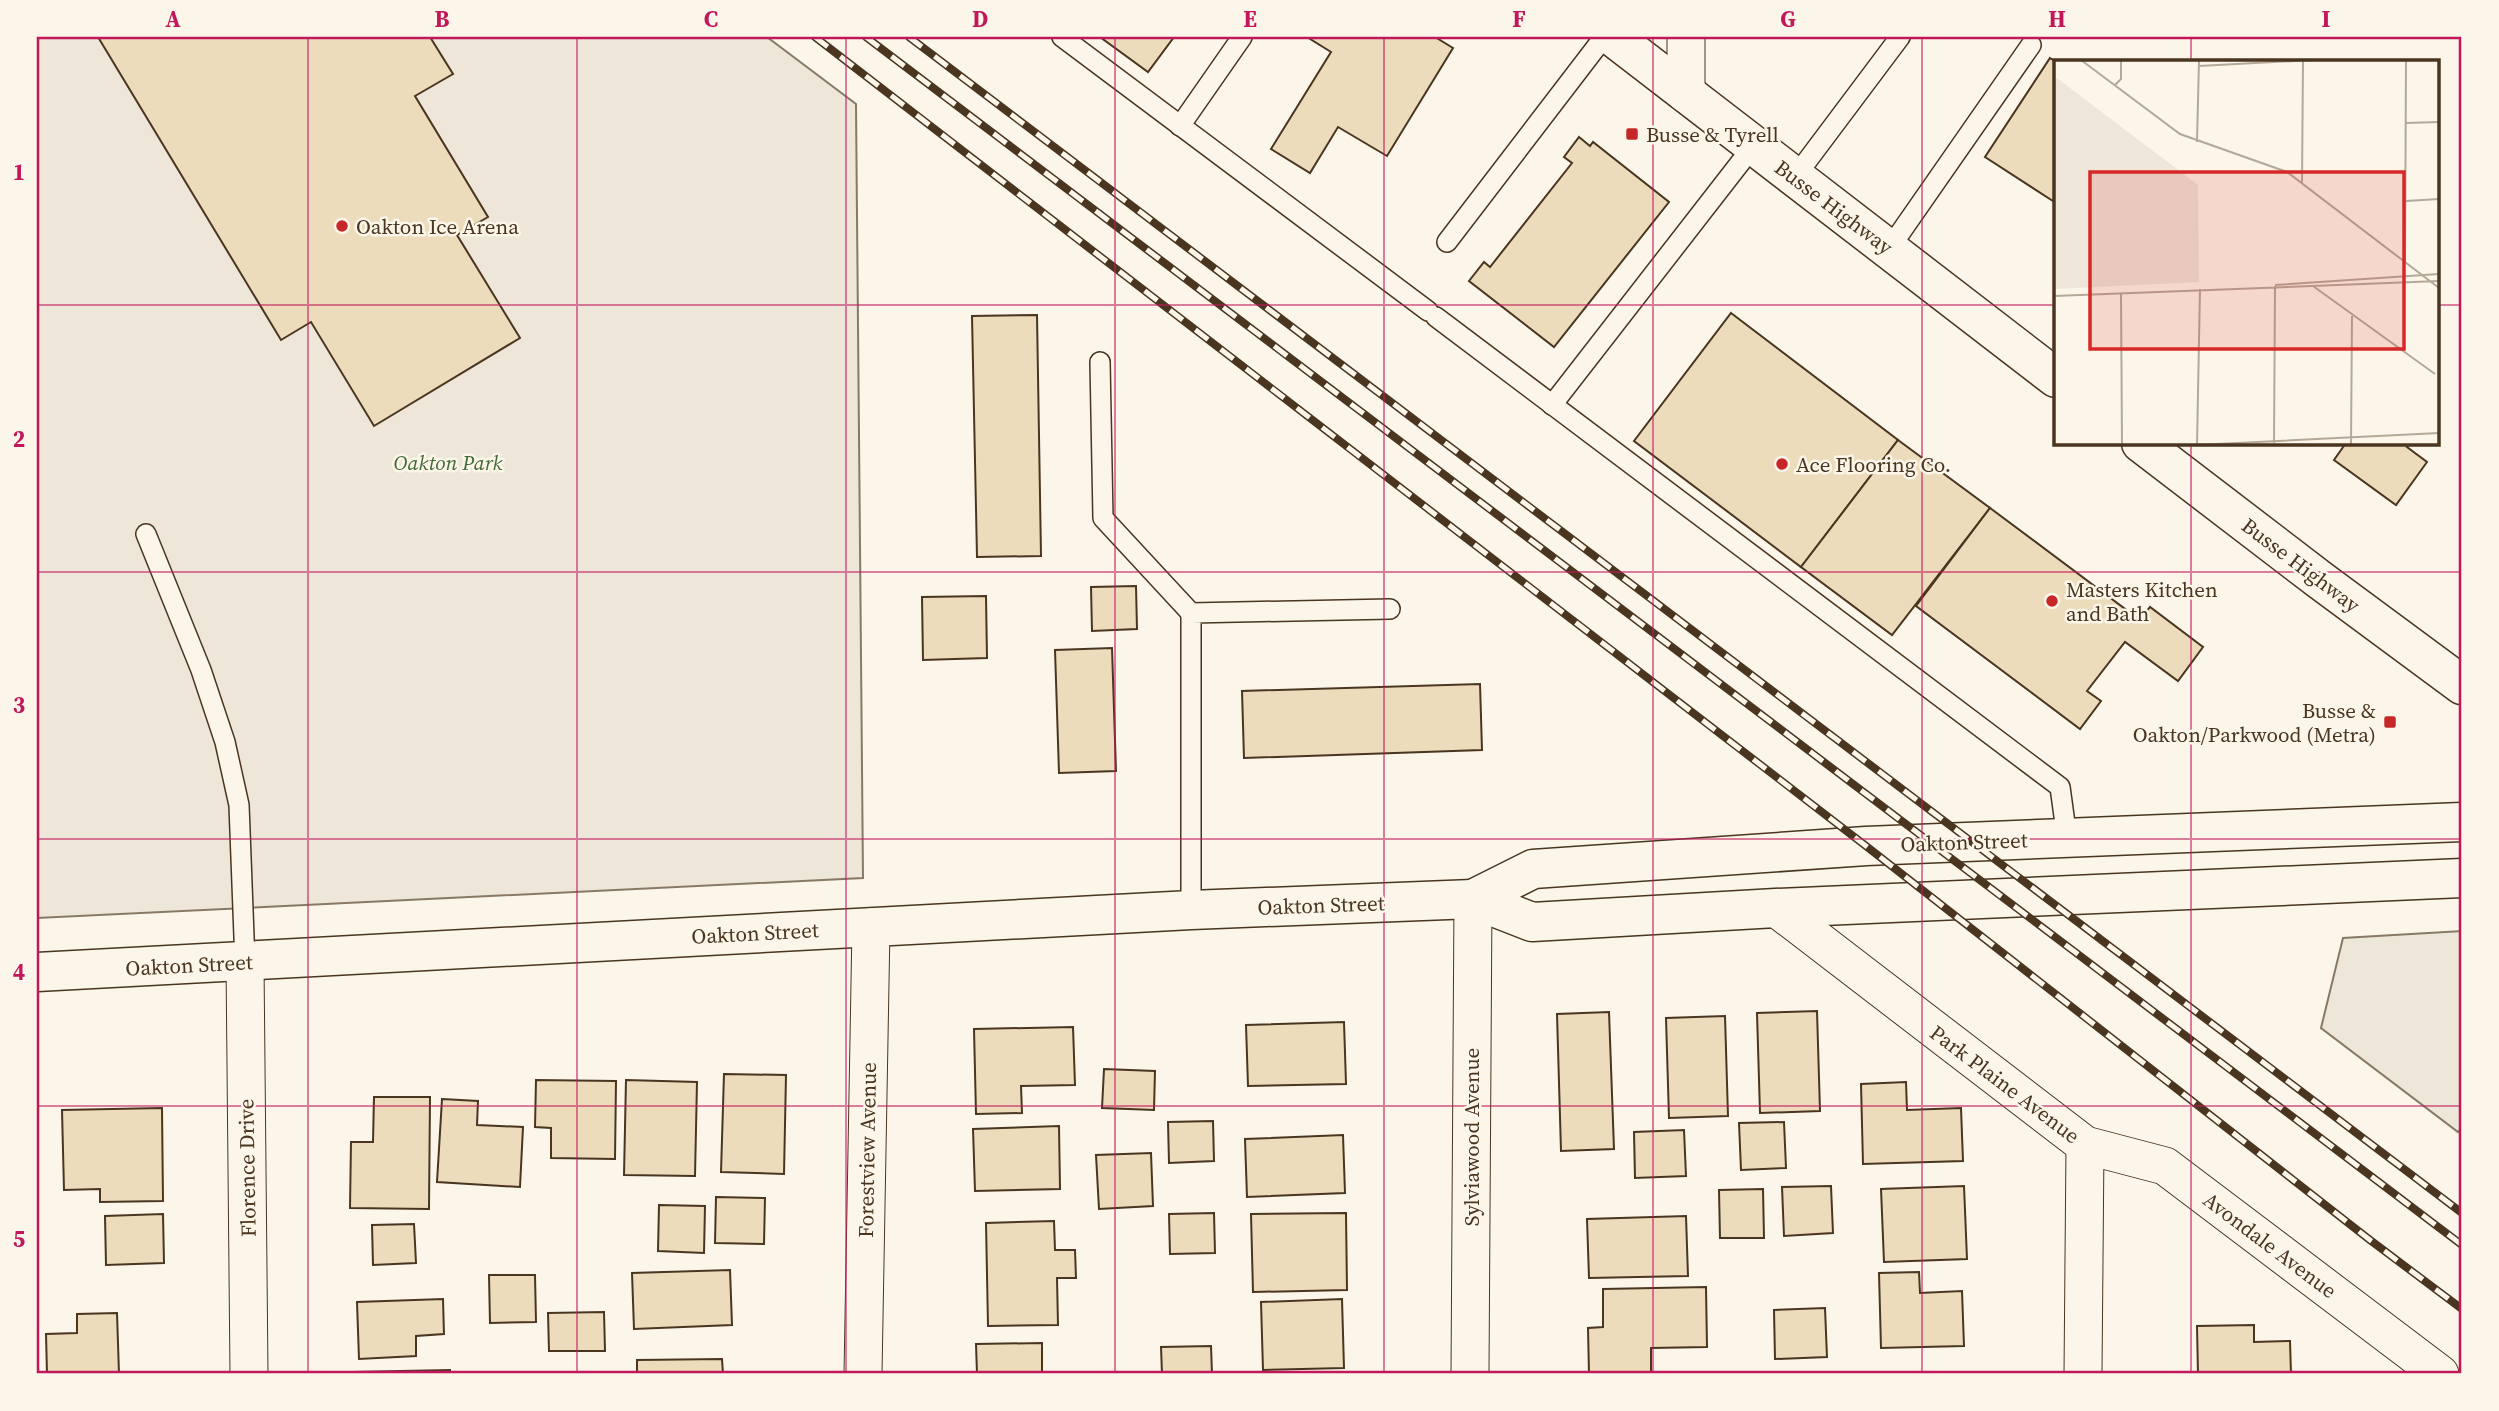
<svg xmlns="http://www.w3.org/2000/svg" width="2499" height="1411" viewBox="0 0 2499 1411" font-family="'Source Serif 4',serif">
<rect width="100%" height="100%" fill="#fbf6e9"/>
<polygon fill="#ede6d9" stroke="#887966" stroke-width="2" points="37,37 767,37 856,104 863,878 37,918"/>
<polygon fill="#ede7d9" stroke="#887966" stroke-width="2" points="2462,931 2462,1127 2458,1132 2321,1028 2343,938"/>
<g fill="#ecdcbc" stroke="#4a3520" stroke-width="2">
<polygon points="98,37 430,37 453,74 415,96 488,217 457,235 520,338 374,426 311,322 281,340"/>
<polygon points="1100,37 1174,37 1148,72"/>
<polygon points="1307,37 1435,37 1453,48 1387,156 1338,127 1310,173 1271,149 1331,52"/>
<polygon points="2050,58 2056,62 2056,203 1985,157"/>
<polygon points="1579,137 1590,146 1593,142 1669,202 1554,347 1469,281 1484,262 1490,267 1572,163 1564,157"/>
<polygon points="1731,313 1898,440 1801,567 1634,441"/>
<polygon points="1037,315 1041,556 977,557 972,316"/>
<polygon points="1898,440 1990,508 1892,635 1801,567"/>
<polygon points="2346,443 2410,443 2407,447 2427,462 2396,505 2334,460"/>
<polygon points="1990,508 2140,620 2150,607 2203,647 2178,681 2125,642 2087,691 2101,701 2080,729 1916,606"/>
<polygon points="1136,586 1137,629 1092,631 1091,587"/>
<polygon points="986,596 987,658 923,660 922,597"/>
<polygon points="1112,648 1116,771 1059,773 1055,650"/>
<polygon points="1480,684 1482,750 1244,758 1242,691"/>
<polygon points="1817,1011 1820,1111 1760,1113 1757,1013"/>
<polygon points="1609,1012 1614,1149 1561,1151 1557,1014"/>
<polygon points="1725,1016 1728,1116 1669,1118 1666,1018"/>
<polygon points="1344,1022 1346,1084 1248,1086 1246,1025"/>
<polygon points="1073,1027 1075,1085 1021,1086 1022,1113 976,1114 974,1029"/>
<polygon points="1104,1069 1155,1071 1154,1110 1102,1108"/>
<polygon points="724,1074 786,1075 784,1174 721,1172"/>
<polygon points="536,1080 616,1081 615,1159 551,1158 551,1128 535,1127"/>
<polygon points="626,1080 697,1082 695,1176 624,1175"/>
<polygon points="1906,1082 1907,1110 1961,1108 1963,1161 1863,1164 1861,1084"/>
<polygon points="374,1097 430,1097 429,1209 350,1208 351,1142 373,1142"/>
<polygon points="442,1099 478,1101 477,1125 523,1127 520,1187 437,1182"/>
<polygon points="162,1108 163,1201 100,1202 100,1189 64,1190 62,1110"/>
<polygon points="1213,1121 1214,1161 1169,1163 1168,1122"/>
<polygon points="1784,1122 1786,1168 1741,1170 1739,1123"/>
<polygon points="1059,1126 1060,1189 975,1191 973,1129"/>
<polygon points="1684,1130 1686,1176 1635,1178 1634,1132"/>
<polygon points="1343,1135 1345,1193 1247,1197 1245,1139"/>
<polygon points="1151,1153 1153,1206 1099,1209 1096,1155"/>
<polygon points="1831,1186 1833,1233 1784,1236 1782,1187"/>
<polygon points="1964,1186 1967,1259 1884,1262 1881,1189"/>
<polygon points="1763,1189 1764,1238 1720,1238 1719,1190"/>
<polygon points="716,1197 765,1198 764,1244 715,1243"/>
<polygon points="659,1205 705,1206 704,1253 658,1251"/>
<polygon points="1214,1213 1215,1253 1170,1254 1169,1214"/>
<polygon points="1346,1213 1347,1290 1253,1292 1251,1214"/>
<polygon points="163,1214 164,1263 106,1265 105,1216"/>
<polygon points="1686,1216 1688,1276 1589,1278 1587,1219"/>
<polygon points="1054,1221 1055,1250 1075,1250 1076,1278 1057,1278 1058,1325 988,1326 986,1223"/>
<polygon points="414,1224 416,1263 373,1265 372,1225"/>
<polygon points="730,1270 732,1325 634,1329 632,1273"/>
<polygon points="1919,1272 1920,1293 1962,1291 1964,1346 1881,1348 1879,1273"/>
<polygon points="489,1275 535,1275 536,1322 490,1323"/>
<polygon points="1706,1287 1707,1347 1651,1348 1651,1374 1589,1374 1588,1328 1603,1327 1603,1289"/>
<polygon points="443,1299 444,1334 416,1336 416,1356 359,1359 357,1302"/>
<polygon points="1342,1299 1344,1368 1263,1370 1261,1302"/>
<polygon points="1825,1308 1827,1357 1775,1359 1774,1310"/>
<polygon points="604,1312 605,1351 549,1351 548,1313"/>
<polygon points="117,1313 119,1374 47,1374 46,1334 77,1333 77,1314"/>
<polygon points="2254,1325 2254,1342 2290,1341 2291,1374 2198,1374 2197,1326"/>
<polygon points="1042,1343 1042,1374 977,1374 976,1344"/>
<polygon points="1211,1346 1212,1374 1162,1374 1161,1347"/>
<polygon points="722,1359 723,1374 637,1374 637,1360"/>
<polygon points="450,1370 450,1374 353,1374 353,1372"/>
<polygon points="1965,1372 1965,1374 1884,1374"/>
</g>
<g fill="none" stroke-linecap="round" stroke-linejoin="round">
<defs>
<g id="lane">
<polyline points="1062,37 1428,311"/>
<polyline points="1180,126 1242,37"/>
<polyline points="1795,177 1900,37"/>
<polyline points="1447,242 1604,37"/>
<polyline points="1889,249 2031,45"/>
<polyline points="1436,317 2060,787 2067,838"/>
<polyline points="1100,362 1103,518 1191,613"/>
<polyline points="1552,405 1754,145"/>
<polyline points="146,534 201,670 225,742 239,805 245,963"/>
<polyline points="1191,910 1191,613 1390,609"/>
</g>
<g id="street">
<polyline points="1686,94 1686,37"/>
<polyline points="1776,908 2085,1145 2165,1166 2440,1374"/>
<polyline points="245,963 249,1374"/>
<polyline points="863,1374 871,927"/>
<polyline points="1470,1374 1473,899"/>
<polyline points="2083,1374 2085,1145"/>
</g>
<g id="secondary">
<polyline points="1613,37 2056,378"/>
<polyline points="2141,443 2320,580 2462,685"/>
<polyline points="1473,899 1533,869 1866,846 2462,822"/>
<polyline points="37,972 1191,910 1473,899 1532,922 1776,908 2462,878"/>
</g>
</defs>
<use href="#lane" stroke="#4a3520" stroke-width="22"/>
<use href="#street" stroke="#4a3520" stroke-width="39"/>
<use href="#secondary" stroke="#4a3520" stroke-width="41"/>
<use href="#lane" stroke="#fbf6e9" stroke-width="19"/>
<use href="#street" stroke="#fbf6e9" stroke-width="37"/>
<use href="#secondary" stroke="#fbf6e9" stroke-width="38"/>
<defs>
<g id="rail">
<polyline points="815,37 1866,846 2370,1240 2462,1309"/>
<polyline points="866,37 2462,1245"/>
<polyline points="909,37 2462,1213"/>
</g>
</defs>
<use href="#rail" stroke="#4a3520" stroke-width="8"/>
<use href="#rail" stroke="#fbf6e9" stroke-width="5" stroke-dasharray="16" stroke-linecap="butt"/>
</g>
<path fill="none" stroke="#c2185b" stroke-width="2" stroke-opacity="0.55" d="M308,37v1337M577,37v1337M846,37v1337M1115,37v1337M1384,37v1337M1653,37v1337M1922,37v1337M2191,37v24M37,305h2019M2438,305h24M2191,443v931M37,572h2425M37,839h2425M37,1106h2425"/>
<g fill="#c62828" stroke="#fbf6e9" stroke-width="2.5">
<rect x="1625" y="127" width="14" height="14" rx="3.5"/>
<circle cx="342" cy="226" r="7"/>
<circle cx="1782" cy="464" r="7"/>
<circle cx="2052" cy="601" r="7"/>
<rect x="2383" y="715" width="14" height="14" rx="3.5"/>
</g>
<g text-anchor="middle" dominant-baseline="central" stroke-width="5" stroke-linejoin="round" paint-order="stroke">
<g font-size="21" fill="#4a3520" stroke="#fbf6e9" text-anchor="start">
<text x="1646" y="134">Busse &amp; Tyrell</text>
<text x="356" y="226">Oakton Ice Arena</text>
<text x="1796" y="464">Ace Flooring Co.</text>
<text x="2066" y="589">Masters Kitchen<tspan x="2066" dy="24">and Bath</tspan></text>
<text x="2376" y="710" text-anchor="end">Busse &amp;<tspan x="2376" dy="24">Oakton/Parkwood (Metra)</tspan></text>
</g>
<g font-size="21" fill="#4a3520" stroke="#fbf6e9">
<text transform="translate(1834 207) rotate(37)">Busse Highway</text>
<text transform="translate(2301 565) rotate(37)">Busse Highway</text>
<text transform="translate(1964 842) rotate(-2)">Oakton Street</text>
<text transform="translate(1321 905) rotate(-2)">Oakton Street</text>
<text transform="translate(755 933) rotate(-3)">Oakton Street</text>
<text transform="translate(189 965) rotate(-3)">Oakton Street</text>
<text transform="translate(2005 1084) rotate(37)">Park Plaine Avenue</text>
<text transform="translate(1471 1137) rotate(-90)">Sylviawood Avenue</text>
<text transform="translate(867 1150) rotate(-89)">Forestview Avenue</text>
<text transform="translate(247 1168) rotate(-91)">Florence Drive</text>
<text transform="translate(2270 1245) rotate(37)">Avondale Avenue</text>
</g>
<g font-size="21" font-style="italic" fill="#436837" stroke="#fbf6e9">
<text x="448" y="462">Oakton Park</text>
</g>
</g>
<g transform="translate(2054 60)">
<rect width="385" height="385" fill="#fbf6e9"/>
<path d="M0,16l144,109 1,97 -145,7z" fill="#ede6d9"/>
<path fill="none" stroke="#b4a999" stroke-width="2" d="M27,0l99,74 107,38 152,116M145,6l115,-6M61,25l6,-6v-19M352,63l33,-1M143,82l2,-82M248,124l1,-123M352,141l33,-2M351,202l1,-202M221,225l164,-11M259,226l122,88M67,233l1,152M0,236l385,-15M220,383l1,-157M142,385l243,-12M143,385l3,-156M297,385l1,-129"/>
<path fill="#d62828" fill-opacity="0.15" stroke="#d62828" stroke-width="3.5" d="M36,112h314v177h-314z"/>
<rect width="385" height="385" fill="none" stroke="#4a3520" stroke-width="3.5"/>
</g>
<rect width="2499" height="1411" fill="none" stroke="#fbf6e9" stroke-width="77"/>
<rect x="38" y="38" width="2422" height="1334" fill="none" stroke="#c2185b" stroke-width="2.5"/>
<g font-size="23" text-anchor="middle" font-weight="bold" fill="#c2185b">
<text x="173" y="27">A</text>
<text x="442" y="27">B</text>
<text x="711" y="27">C</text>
<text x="980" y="27">D</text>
<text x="1250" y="27">E</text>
<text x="1519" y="27">F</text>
<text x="1788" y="27">G</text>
<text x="2057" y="27">H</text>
<text x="2326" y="27">I</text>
<text x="19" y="180">1</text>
<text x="19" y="447">2</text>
<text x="19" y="713">3</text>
<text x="19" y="980">4</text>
<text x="19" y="1247">5</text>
</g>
</svg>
